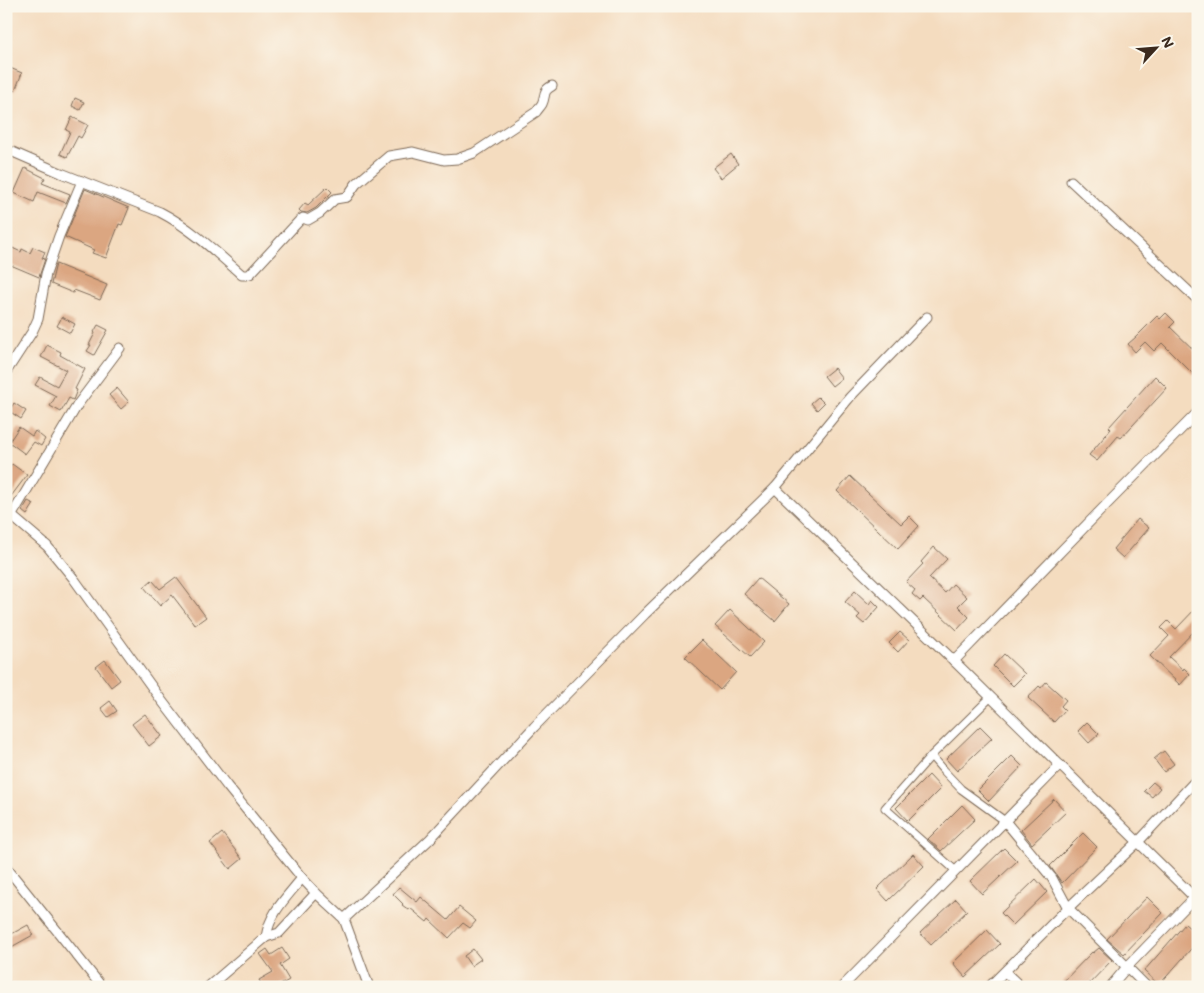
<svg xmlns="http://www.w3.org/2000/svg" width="1204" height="993" viewBox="0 0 1204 993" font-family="Mali,sans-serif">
<rect width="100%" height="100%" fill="#fbf7ec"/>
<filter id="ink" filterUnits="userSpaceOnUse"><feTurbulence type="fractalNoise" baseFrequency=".02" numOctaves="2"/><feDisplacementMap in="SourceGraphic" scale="10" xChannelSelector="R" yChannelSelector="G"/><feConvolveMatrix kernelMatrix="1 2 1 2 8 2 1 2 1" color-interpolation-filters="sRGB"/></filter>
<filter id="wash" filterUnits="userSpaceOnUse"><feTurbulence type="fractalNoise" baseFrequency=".0096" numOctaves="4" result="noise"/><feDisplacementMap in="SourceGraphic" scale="20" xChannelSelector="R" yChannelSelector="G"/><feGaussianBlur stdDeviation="1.12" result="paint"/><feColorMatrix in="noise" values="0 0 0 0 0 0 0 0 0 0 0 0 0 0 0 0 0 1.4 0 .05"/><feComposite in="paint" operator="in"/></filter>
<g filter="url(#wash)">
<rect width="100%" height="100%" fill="#f4dcbf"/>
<g id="blocks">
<g fill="#dba681">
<polygon points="10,68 22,73 15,91 6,88 6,77"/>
<polygon points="75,98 84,102 80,110 72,106"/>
<polygon points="72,117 88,125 81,138 78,136 67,157 60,154 70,132 66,130"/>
<polygon points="731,154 738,164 721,178 713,168"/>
<polygon points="25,168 45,178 42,183 70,194 66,203 38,192 34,202 14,193"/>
<polygon points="327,187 332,192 316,208 307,213 301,212 299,210 305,203 308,205"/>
<polygon points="85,189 129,208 122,225 119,224 106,258 92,253 94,250 65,237"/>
<polygon points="6,245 21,252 22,249 30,253 33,247 45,252 42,258 45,259 39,277 6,263"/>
<polygon points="56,264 107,285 100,300 74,290 73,293 51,284"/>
<polygon points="1166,313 1175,322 1170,327 1198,354 1198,379 1162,343 1154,351 1145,342 1135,352 1128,344 1136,337 1157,316 1160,319"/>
<polygon points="62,317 75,324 70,333 57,326"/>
<polygon points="98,325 108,330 94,355 87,351 91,345 89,345 95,333 94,332"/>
<polygon points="47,345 61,352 60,355 85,369 75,389 77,390 73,400 69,398 61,412 50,406 56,396 35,385 40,377 57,386 66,370 41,357"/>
<polygon points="834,368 842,378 832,386 824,376"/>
<polygon points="1155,376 1167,388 1121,438 1118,436 1097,461 1089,455 1111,429 1109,427"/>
<polygon points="117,388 129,402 121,409 109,395"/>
<polygon points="818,397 824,403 817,410 811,403"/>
<polygon points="14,403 26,411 21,419 9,411"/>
<polygon points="19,427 32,436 35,431 45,439 41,446 34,442 25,454 9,442"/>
<polygon points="12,464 27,475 6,503 6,471"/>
<polygon points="850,476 901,524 909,516 919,526 898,549 837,491"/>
<polygon points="28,501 34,504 27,515 22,511"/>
<polygon points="1138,519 1149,528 1123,558 1113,549"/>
<polygon points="934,547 947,559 929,578 945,593 953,584 967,597 958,606 969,617 957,630 923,598 920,601 912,594 915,590 906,582 923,564 921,562"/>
<polygon points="176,577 206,617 195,625 172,595 160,606 144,587 152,580 160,589"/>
<polygon points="758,578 789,604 775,621 744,594"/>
<polygon points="855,591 869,604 872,600 879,607 864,624 857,618 860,615 845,602"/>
<polygon points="1198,606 1198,627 1169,657 1183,670 1184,668 1190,674 1180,685 1150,656 1169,636 1161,628 1168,621 1176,629"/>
<polygon points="730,610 764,642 750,657 715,626"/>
<polygon points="900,632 909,640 898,652 889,643"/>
<polygon points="702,640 736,672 720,690 685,657"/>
<polygon points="1004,654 1025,674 1013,686 993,666"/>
<polygon points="105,660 120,680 111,687 96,667"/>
<polygon points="1046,682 1066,700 1061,706 1065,710 1054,722 1028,698 1039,686 1041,688"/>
<polygon points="110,701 117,711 108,717 101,708"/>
<polygon points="145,714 162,736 149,746 132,724"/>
<polygon points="1087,722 1099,734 1089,743 1078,731"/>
<polygon points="980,726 992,738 957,771 946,759"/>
<polygon points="1164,751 1174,764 1164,772 1154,759"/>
<polygon points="1012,756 1022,766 989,801 978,790"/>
<polygon points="929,775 941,788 908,821 896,808"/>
<polygon points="1153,782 1160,788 1152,797 1144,791"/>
<polygon points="1054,799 1066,812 1032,844 1021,830"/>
<polygon points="962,805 975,819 941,851 928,839"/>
<polygon points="222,833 242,859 230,869 210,843"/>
<polygon points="1083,833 1097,847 1062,883 1050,866"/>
<polygon points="1004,848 1017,861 982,894 970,881"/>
<polygon points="913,854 924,866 888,901 877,889"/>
<polygon points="1036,879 1047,892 1013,925 1001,913"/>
<polygon points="399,887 417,902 421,897 448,920 459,907 476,921 470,928 463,923 449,938 429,919 427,922 410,908 409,910 402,905 403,904 393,894"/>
<polygon points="1147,897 1163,913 1124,954 1107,939"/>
<polygon points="956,899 967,911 931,945 920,933"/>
<polygon points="1185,924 1198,935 1198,941 1159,985 1144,971"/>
<polygon points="28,925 33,935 6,950 6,937"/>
<polygon points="987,930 1000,944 965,977 953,963"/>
<polygon points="282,948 289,959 280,965 289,980 277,987 263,987 259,980 273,972 260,954 267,949 271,955"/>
<polygon points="1099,948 1112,960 1086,987 1058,987 1092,952 1093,953"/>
<polygon points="473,949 481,959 471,966 464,956"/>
</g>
</g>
</g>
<g filter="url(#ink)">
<use href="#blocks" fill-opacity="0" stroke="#7c6856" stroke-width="1"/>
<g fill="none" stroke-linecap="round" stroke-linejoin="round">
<defs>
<g id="pedestrian">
<polyline points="931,756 943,770 961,789 1005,821"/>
<polyline points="956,871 885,808 931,756 991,697"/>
</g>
<g id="minor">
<path d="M6,149l55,24 99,39c31,16 57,41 82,63h4l4,-1 49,-53 4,-3 5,2 12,-7 15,-14 12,-2 9,-13 33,-28 24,-4 31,8 13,-1 17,-6 62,-41c2,-3 4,-5 6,-8 4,-8 0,-13 10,-18"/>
<polyline points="1071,181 1198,300"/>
<polyline points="6,372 32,332 38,319 46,274 59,236 82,181"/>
<polyline points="775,488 954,661 1198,901"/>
<polyline points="6,511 47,546 74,579 162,701 227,786 302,878 316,893 344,919 369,987"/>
<polyline points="6,521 12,515 78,404 120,348"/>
<polyline points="954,661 1104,507 1198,412"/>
<polyline points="1005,821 1052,878 1068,908 1147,987"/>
<polyline points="6,867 102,987"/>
<polyline points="344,919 430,839 534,727 645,614 775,488 850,397 927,317"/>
<path d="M266,937c4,-25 21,-40 36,-59"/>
<polyline points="1005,972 1021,987"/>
<polyline points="6,985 7,987"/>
<polyline points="208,987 266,937 279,933 316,893"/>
<polyline points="842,987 1060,765"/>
<polyline points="989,987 1068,908 1138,842 1198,778"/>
<polyline points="1110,987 1127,967 1195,897"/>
</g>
</defs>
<use href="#pedestrian" stroke="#7c6856" stroke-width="9"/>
<use href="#minor" stroke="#7c6856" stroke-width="11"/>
<use href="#pedestrian" stroke="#fff" stroke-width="7"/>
<use href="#minor" stroke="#fff" stroke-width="9"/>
</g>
</g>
<rect width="1204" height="993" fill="none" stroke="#fbf7ec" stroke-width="25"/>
<g transform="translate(1156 48) rotate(64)" stroke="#fbf7ec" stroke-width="4" paint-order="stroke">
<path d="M0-4L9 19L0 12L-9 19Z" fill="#3b2a1e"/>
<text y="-8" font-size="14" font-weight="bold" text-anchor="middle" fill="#3b2a1e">N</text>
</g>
</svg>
